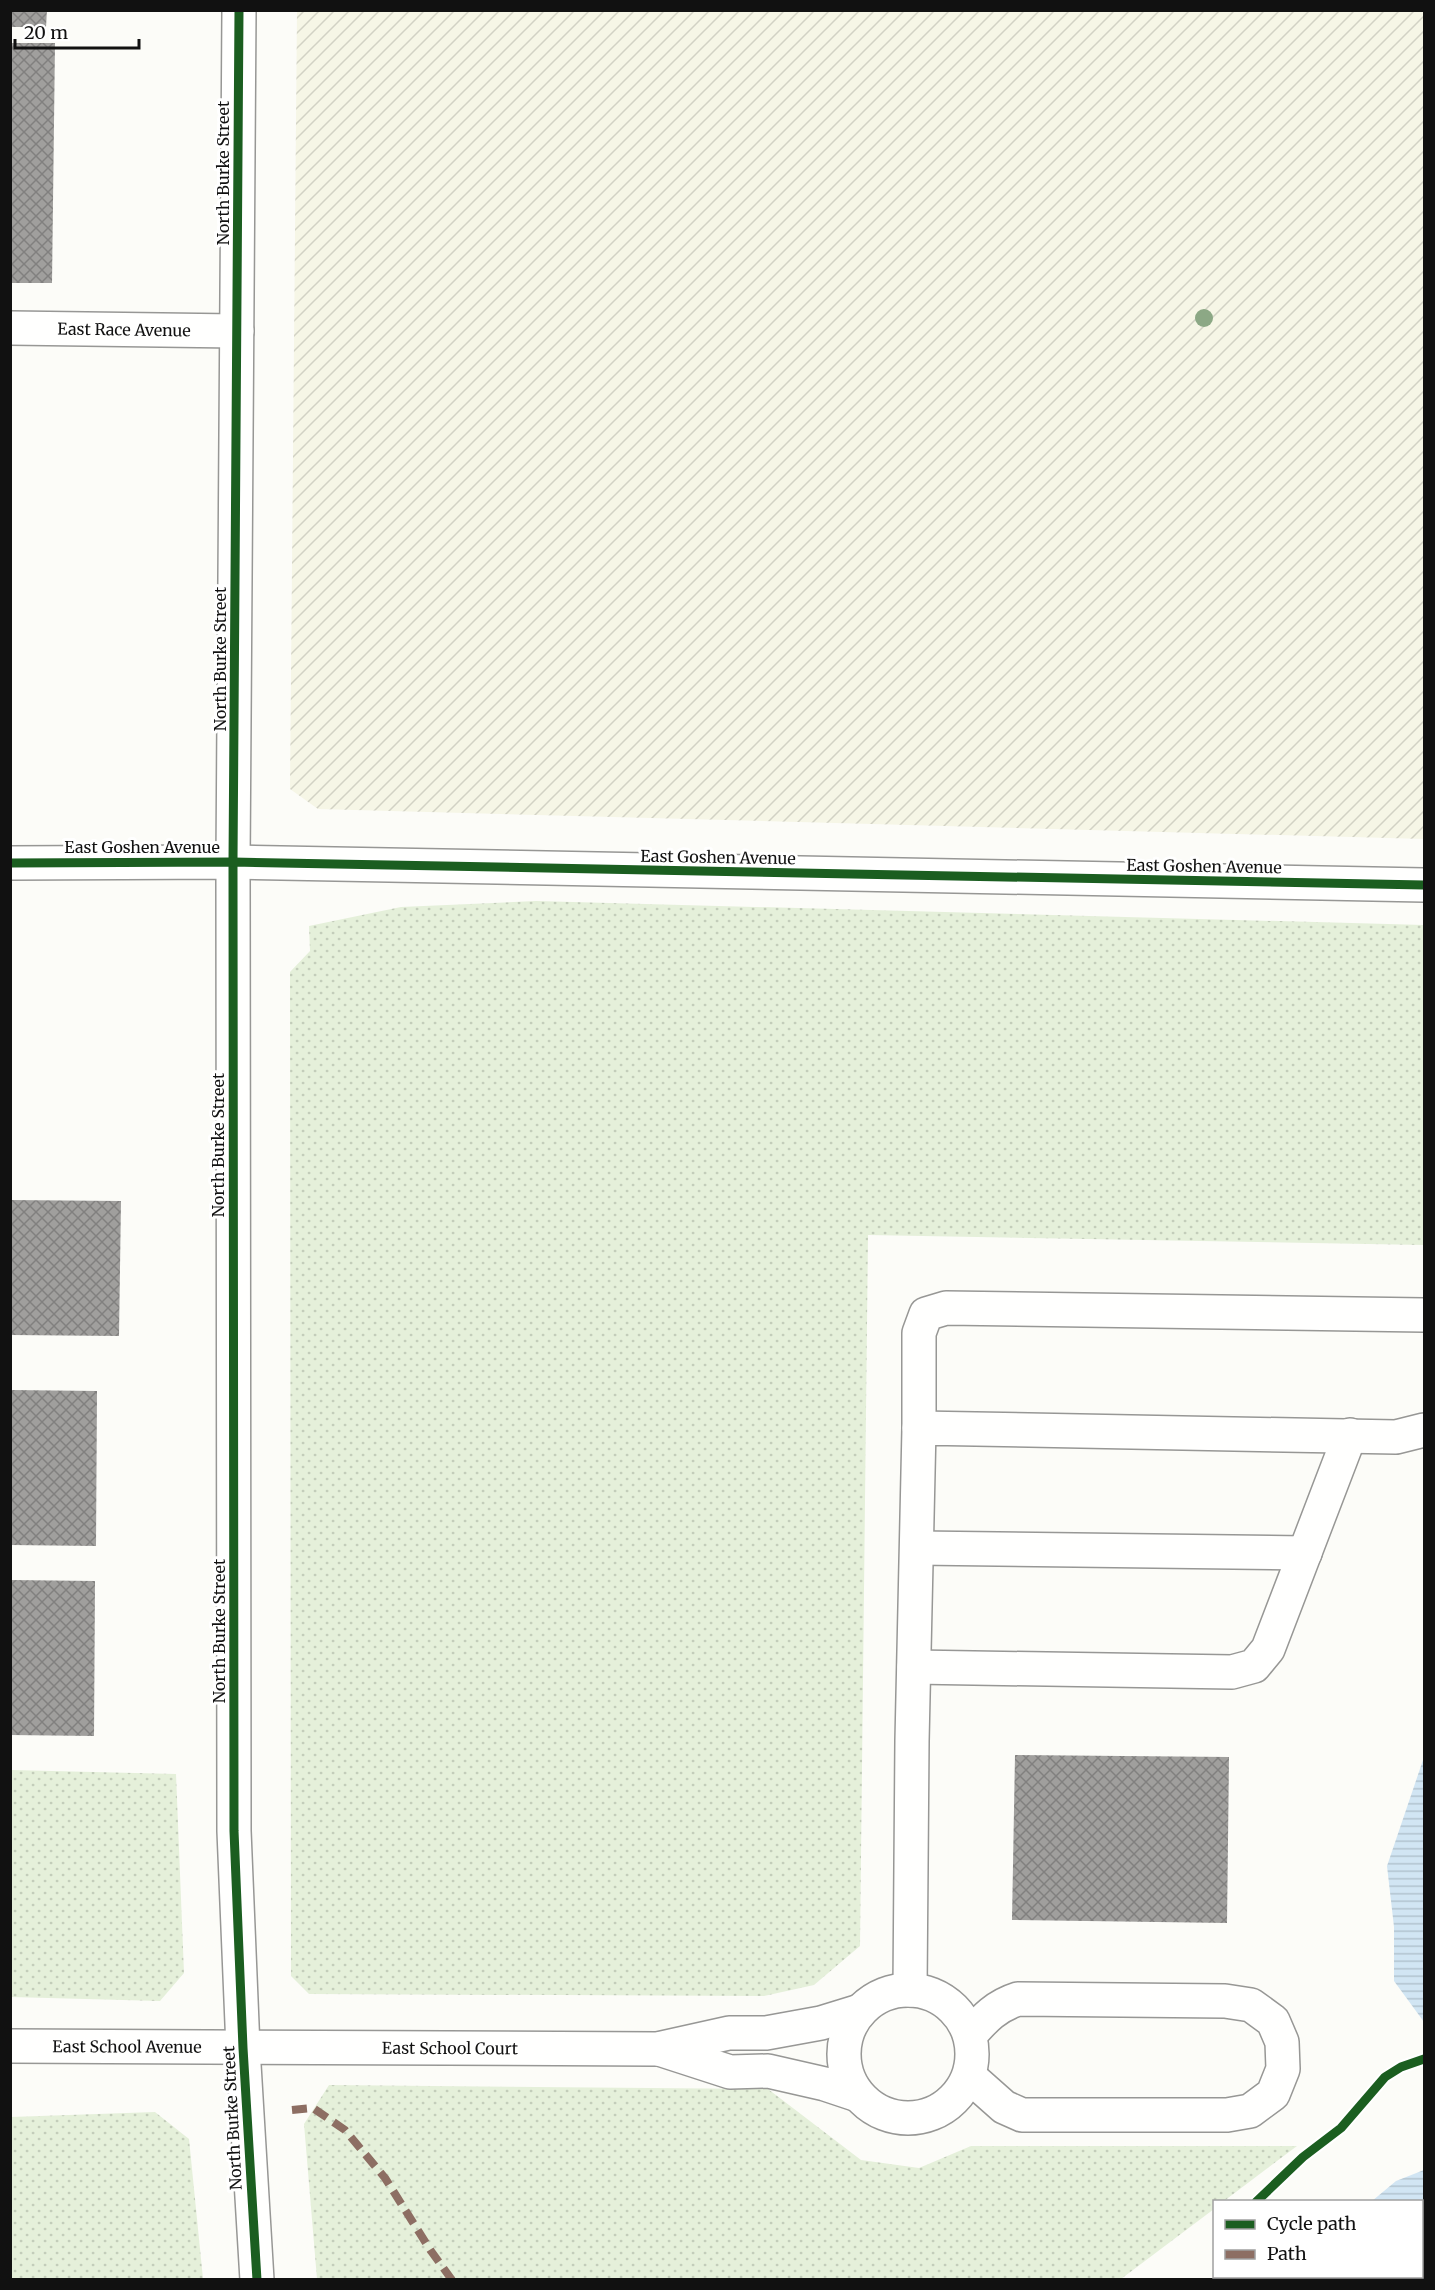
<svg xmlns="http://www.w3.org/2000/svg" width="1435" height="2290" viewBox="0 0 1435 2290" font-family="Merriweather,serif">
<defs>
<pattern id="farmland-furrows" width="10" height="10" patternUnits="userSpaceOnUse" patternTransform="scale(1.5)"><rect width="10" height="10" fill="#f6f6e6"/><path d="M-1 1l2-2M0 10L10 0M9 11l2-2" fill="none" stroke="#d2d2c4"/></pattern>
<pattern id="grass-dots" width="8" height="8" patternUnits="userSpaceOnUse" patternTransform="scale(1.5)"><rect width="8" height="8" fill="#e5f0da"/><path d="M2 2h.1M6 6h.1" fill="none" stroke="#c3cdba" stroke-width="1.8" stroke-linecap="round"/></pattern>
<pattern id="water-rules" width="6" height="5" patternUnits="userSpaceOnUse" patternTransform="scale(1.5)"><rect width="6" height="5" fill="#d1e5f3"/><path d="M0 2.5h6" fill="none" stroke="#b2c3cf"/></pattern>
<pattern id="building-cross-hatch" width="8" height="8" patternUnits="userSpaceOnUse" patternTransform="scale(1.5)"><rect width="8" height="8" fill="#a09f9d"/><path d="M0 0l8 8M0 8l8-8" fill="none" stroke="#81807f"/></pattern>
</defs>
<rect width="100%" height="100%" fill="#fcfcf8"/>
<polygon fill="url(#farmland-furrows)" points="297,11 1424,11 1424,839 318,809 290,789"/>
<g fill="url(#grass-dots)">
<polygon points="536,901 1424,925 1424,1245 868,1235 860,1946 814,1985 764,1996 309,1994 291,1976 290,972 310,951 309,926 401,907"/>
<polygon points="11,1770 176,1774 184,1973 160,2001 11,1997"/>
<polygon points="329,2085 768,2089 861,2160 919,2168 971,2146 1297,2146 1224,2201 1214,2202 1214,2209 1121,2279 317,2279 304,2124"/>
<polygon points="155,2112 189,2139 203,2279 11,2279 11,2117"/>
</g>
<g fill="url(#water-rules)">
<polygon points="1424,1757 1424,2022 1394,1981 1394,1927 1387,1866"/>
<polygon points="1424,2170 1424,2279 1307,2279 1308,2276 1422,2276 1422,2202 1372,2201 1396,2181"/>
</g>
<g fill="url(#building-cross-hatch)">
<polygon points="10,10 47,10 46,27 10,27"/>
<polygon points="10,43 55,43 52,283 10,283"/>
<polygon points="10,1200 121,1201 119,1336 10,1335"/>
<polygon points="10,1390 97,1391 96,1546 10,1545"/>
<polygon points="10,1580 95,1581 94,1736 10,1735"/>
<polygon points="1015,1755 1229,1757 1227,1923 1012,1920"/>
</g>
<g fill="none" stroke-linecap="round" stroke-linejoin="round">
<defs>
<g id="minor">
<polyline points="239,10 233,862 234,1831 243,2048 257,2280"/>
<path id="s1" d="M10,328l227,3"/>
<polyline points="10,863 233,862 1424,885"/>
<polyline points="919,1428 919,1333 926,1314 946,1308 1424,1315"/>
<polyline points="918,1548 1305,1553"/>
<polyline points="914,1667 1232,1672 1254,1666 1268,1649 1350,1435"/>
<circle cx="908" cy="2054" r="64"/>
<polyline points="910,1990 912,1741 919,1428 1396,1437 1424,1430"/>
<path id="s2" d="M10,2046l647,3 72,-16h37l55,-10 39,-12"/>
<polyline points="659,2049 730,2072 768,2071 825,2084 858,2095"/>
<path d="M969,2076l35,31 18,8h205l23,-4 23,-17 10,-25 -1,-27 -9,-21 -22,-16 -26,-4 -207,-2c-22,7 -33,19 -48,36"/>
</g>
</defs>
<use href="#minor" stroke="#979795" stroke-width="36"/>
<use href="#minor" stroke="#fffffe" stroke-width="33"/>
<polyline stroke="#8d6e63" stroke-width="8" stroke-dasharray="15 8" stroke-linecap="butt" points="292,2110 313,2108 345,2130 385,2178 431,2251 452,2280"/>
<defs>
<g id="cycleway">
<polyline points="239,10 233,862 234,1831 243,2048 257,2280"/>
<polyline points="10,863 233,862 1424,885"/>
<polyline points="1256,2202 1303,2157 1341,2128 1385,2077 1401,2067 1424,2059"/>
</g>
</defs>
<use href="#cycleway" stroke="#fff" stroke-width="13"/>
<use href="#cycleway" stroke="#1b5e20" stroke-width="9"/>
</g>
<circle fill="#8ca885" cx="1204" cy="318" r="9"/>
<g text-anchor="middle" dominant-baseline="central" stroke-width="6" stroke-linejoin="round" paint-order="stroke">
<g font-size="16" fill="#111" stroke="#fff">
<text transform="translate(223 173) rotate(-90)">North Burke Street</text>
<text stroke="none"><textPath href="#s1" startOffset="114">East Race Avenue</textPath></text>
<text transform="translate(220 659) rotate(-90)">North Burke Street</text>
<text x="142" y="847">East Goshen Avenue</text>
<text transform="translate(718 857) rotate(1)">East Goshen Avenue</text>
<text transform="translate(1204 866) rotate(1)">East Goshen Avenue</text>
<text transform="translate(218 1145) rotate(-90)">North Burke Street</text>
<text transform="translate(219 1631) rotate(-90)">North Burke Street</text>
<text stroke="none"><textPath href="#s2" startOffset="117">East School Avenue</textPath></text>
<text stroke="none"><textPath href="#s2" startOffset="440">East School Court</textPath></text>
<text transform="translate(232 2118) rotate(-93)">North Burke Street</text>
</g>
</g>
<rect width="1435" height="2290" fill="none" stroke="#111111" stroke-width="24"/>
<rect x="1213" y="2200" width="210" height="78" fill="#ffffff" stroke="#a0a0a0" stroke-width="1.5"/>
<rect x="1225" y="2220" width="30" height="9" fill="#1b5e20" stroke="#a0a0a0" stroke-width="1.5"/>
<text x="1267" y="2230" font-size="18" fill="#111111">Cycle path</text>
<rect x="1225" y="2250" width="30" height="9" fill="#8d6e63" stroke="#a0a0a0" stroke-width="1.5"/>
<text x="1267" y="2260" font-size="18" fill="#111111">Path</text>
<path d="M15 39v9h124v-9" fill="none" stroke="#111111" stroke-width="3"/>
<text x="24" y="39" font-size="18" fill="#111111" stroke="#ffffff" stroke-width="4.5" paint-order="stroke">20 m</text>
</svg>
